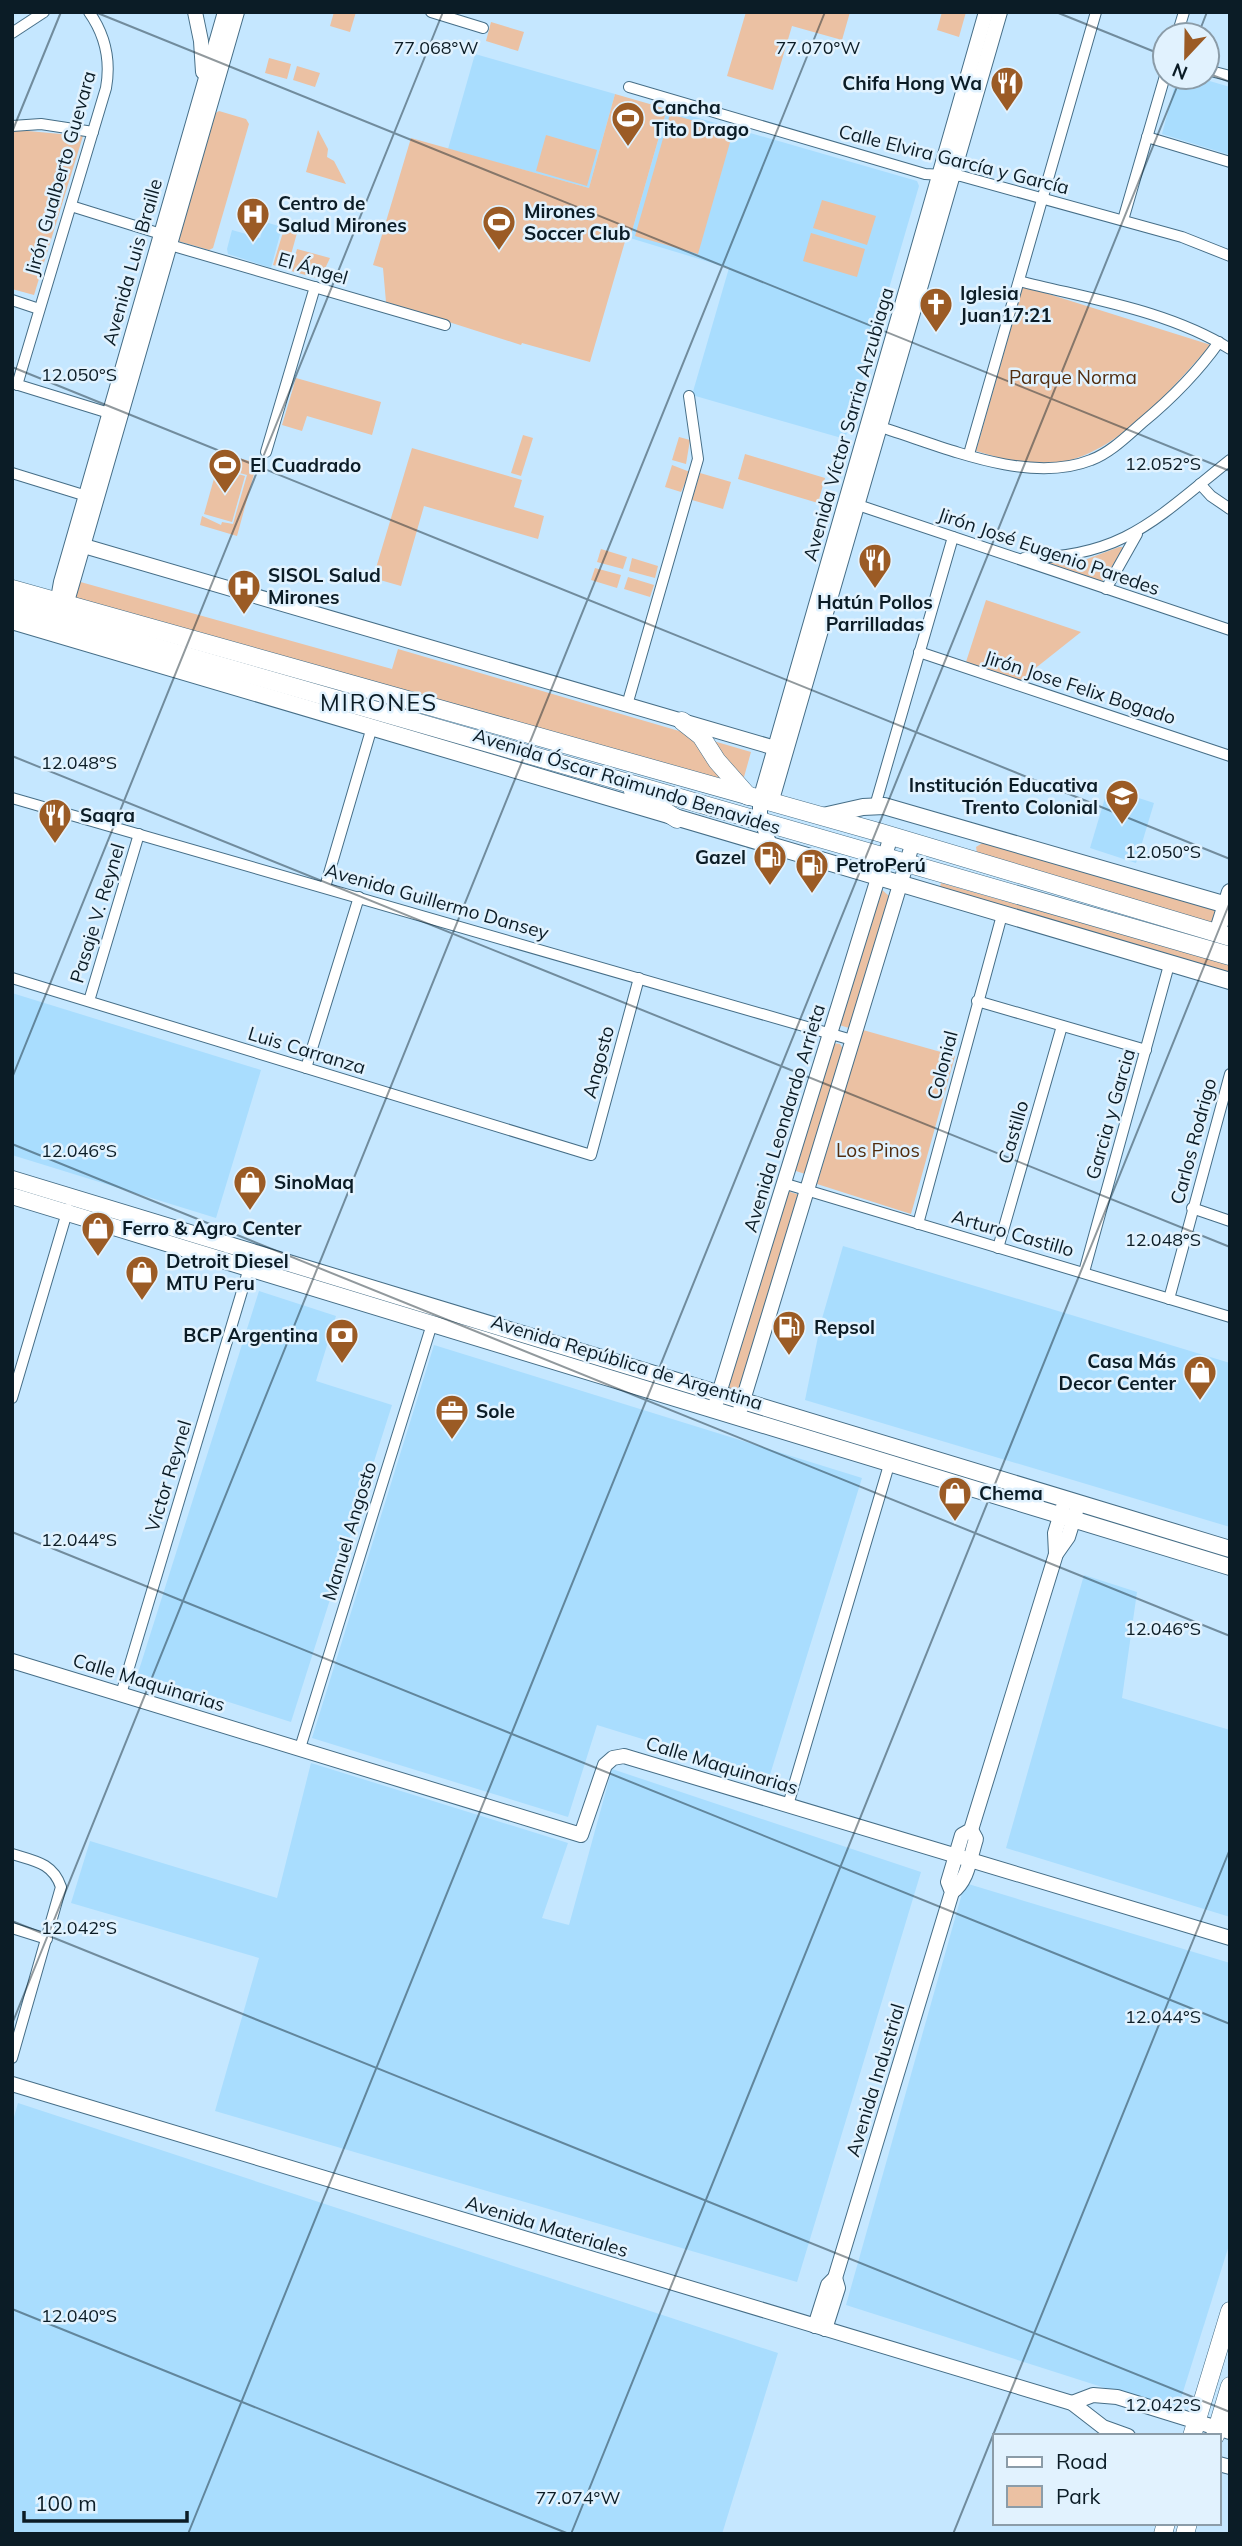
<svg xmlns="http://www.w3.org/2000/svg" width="1242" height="2546" viewBox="0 0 1242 2546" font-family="Mulish,sans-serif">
<rect width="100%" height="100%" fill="#c5e7ff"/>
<g fill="#a9ddfe">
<polygon points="475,54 615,94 589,188 448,149"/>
<polygon points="1177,77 1196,77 1230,87 1230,155 1162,134"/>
<polygon points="667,109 917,181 919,186 845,439 692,395 729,268 630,238"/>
<polygon points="265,222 282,227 271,268 228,254 227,249 232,230 260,238"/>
<polygon points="1108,788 1154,803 1136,863 1090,848"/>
<polygon points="12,993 261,1070 216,1218 12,1155"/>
<polygon points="843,1246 1230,1363 1230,1527 805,1400 821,1322"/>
<polygon points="259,1291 336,1316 316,1381 392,1405 291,1722 138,1673"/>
<polygon points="434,1345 862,1478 769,1778 597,1725 568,1817 312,1738"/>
<polygon points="1084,1575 1137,1592 1122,1698 1230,1730 1230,1917 1006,1848"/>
<polygon points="311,1763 568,1843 542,1918 569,1925 612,1769 921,1872 797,2282 215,2111 259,1958 71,1903 90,1841 277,1898"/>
<polygon points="965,1883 1230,1963 1230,2242 1177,2411 846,2305"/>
<polygon points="18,2103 778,2353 722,2534 12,2534 12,2124"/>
</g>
<g fill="#ebc1a3">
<polygon points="334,12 356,12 350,32 330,26"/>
<polygon points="746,12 850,12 842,40 792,26 773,90 727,76"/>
<polygon points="942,12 966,12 959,37 937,30"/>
<polygon points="491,22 524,32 518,51 486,41"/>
<polygon points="269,58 291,64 287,79 265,73"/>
<polygon points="297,66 320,73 315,87 293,80"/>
<polygon points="615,94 667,109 630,238 626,238 590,362 522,343 521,345 386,302 383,268 373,265 411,138 589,188"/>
<polygon points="219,111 246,119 249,124 213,248 209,250 178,241 214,114"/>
<polygon points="670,114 733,132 698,254 635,236"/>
<polygon points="17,130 83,136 34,295 12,289 12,131"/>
<polygon points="318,130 328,149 327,157 334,161 346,184 306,172"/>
<polygon points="546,135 597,150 587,186 536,171"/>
<polygon points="822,200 876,216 867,245 813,228"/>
<polygon points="284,229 297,233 287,269 273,265"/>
<polygon points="811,233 865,249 857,277 803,261"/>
<polygon points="297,249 330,258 320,279 291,271"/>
<path d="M1023,286l188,59c-48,52 -109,131 -188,118 -16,-2 -32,-8 -47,-12z"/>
<polygon points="296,378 381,402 372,435 307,416 302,431 282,425"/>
<polygon points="523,435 533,438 521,476 511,473"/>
<polygon points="679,437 690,440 686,464 672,460"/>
<polygon points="412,448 522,480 514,507 544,516 538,539 424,506 401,586 373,578"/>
<polygon points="221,453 257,463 237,536 200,525 202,516 221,525 222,522 233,524 247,475 217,467"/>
<polygon points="745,454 825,478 818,503 738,479"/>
<polygon points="672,465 690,472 681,492 665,487"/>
<polygon points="217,468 245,476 232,522 204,514"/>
<polygon points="700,473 731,482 723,509 692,500"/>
<polygon points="1119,547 1124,547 1102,582 1037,560 1087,559"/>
<polygon points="601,549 627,557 623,569 597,562"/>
<polygon points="632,558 658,566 655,578 629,571"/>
<polygon points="595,568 621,575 617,588 591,580"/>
<polygon points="628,577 654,585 650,597 624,589"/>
<polygon points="77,581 392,669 398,649 751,752 744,777 731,784 74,599"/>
<polygon points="986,600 1081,632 1018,682 965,665"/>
<polygon points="984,842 1215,908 1213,925 977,853 976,847"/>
<polygon points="941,883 1230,965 1230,975 939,891"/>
<polygon points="881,889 889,896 849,1028 836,1024"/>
<polygon points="863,1030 955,1056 911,1214 817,1184"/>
<polygon points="831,1043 840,1044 843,1049 805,1174 793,1170"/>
<polygon points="787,1191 800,1195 740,1393 727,1390"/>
</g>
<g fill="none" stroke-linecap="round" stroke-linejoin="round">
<defs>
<g id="minor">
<polyline points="431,12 483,28"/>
<polyline points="12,33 44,12"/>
<polyline points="1177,35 1184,12"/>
<polyline points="1207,70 1230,76"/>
<polyline points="629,87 925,174 961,176 1182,237 1230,256"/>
<polyline points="12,126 41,124 93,132"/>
<polyline points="1147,137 1230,162"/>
<polyline points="71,206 161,234 170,245 445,325"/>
<polyline points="1123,220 1165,76"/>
<path d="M1019,281c70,18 148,29 211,68"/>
<polyline points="12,300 39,309"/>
<polyline points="12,383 109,413"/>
<path d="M17,385l89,-297c5,-28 0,-52 -17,-76"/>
<path d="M874,425c64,19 152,61 217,35 19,-7 36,-24 51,-37 29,-24 55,-50 77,-81"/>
<polyline points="266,452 315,287"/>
<polyline points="969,454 1096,12"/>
<polyline points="12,473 93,498"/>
<polyline points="1200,484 1211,496 1230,509"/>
<polyline points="858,505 1230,630"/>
<path d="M1024,558c99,0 133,-40 206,-98"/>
<polyline points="1106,589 1137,534"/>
<polyline points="919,652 1230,756"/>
<polyline points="627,705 698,459 689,396"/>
<polyline points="12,798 852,1040"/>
<polyline points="875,806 953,537"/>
<polyline points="325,887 372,727"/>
<polyline points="12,978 591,1155 639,978"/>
<polyline points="89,1001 139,834"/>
<polyline points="977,1001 1146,1050"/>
<polyline points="306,1068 359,897"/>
<polyline points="786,1184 1230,1317"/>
<polyline points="1192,1208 1230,1221"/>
<polyline points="918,1224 1002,915"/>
<polyline points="998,1248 1062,1026"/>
<polyline points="1084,1272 1169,965"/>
<polyline points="1169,1299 1230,1074"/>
<polyline points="12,1398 68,1209"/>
<polyline points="121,1694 249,1268"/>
<polyline points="300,1748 432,1324"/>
<polyline points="788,1805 889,1465"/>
<path d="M12,1854c23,7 41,9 49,33l-49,171"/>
<polyline points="12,1928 47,1939"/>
</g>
<g id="tertiary">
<polyline points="195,12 201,41 203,72"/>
<polyline points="84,546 775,748"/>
<polyline points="66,605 237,12"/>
<polyline points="56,610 61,582 225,12"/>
<polyline points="771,803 1000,12"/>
<polyline points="770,846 760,814 760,800 986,12"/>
<polyline points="716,1403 891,836"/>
<polyline points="740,1410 913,842"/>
<polyline points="1056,1554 1055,1533 1063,1507"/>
<polyline points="12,1661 581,1835 605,1765 613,1758 624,1756 1230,1938"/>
<path d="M952,1892c16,-11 18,-35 24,-53l-5,-9"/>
<polyline points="12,2084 1072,2403 1103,2427 1128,2436"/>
<polyline points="815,2326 828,2285 835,2278 952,1892 948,1882 962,1835 971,1830 1056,1554 1068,1537 1076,1511"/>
<polyline points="825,2329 838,2288 835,2278"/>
<polyline points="1072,2403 1093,2395 1117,2397 1230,2432"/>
<polyline points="1219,2464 1230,2467"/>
</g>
<g id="secondary">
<polyline points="12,621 1230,981"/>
<polyline points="823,816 863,807 884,806 1230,906"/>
<polyline points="1217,933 1230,892"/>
<polyline points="12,1179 1230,1549"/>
<polyline points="12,1196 1230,1567"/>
</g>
<g id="primary">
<polyline points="12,589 878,832 1230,937"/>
<polyline points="12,606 1230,956"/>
<polyline points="682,721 701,736 717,761 748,796"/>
<polyline points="633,791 677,819"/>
<polyline points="1192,2436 1230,2311"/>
<polyline points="1215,2436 1230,2386"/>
<polyline points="1163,2534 1166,2523"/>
<polyline points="1185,2534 1188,2523"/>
</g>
</defs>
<use href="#minor" stroke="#466e87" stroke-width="12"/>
<use href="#tertiary" stroke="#466e87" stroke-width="16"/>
<use href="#secondary" stroke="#466e87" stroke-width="18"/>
<use href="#primary" stroke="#466e87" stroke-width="19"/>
<use href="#minor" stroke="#fff" stroke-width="10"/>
<use href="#tertiary" stroke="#fff" stroke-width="14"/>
<use href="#secondary" stroke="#fff" stroke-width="16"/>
<use href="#primary" stroke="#fff" stroke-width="18"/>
</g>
<path fill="none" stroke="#0b1c26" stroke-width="2" stroke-opacity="0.45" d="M95,12l1135,459M1056,12l109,44M1198,35l9,-23M1207,73l23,9M12,132l49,-120M12,367l1218,492M12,756l1218,491M12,1078l431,-1066M12,1144l1218,492M12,1532l1218,492M12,1921l1218,491M12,2024l813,-2012M12,2309l557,225M188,2534l993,-2457M571,2534l659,-1632M953,2534l277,-685"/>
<defs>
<symbol id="restaurant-pin" viewBox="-11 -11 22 30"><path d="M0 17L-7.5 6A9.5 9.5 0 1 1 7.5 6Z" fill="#9b5b25" stroke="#e1f2fe"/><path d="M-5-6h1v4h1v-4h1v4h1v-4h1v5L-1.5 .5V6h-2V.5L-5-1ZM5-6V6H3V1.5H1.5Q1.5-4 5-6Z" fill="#fff"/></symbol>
<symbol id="stadium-pin" viewBox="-11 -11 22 30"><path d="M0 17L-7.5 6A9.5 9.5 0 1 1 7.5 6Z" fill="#9b5b25" stroke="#e1f2fe"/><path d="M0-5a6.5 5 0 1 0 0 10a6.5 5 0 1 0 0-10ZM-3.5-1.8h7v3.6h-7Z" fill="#fff"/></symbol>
<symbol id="hospital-pin" viewBox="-11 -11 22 30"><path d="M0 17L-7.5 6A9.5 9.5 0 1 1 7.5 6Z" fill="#9b5b25" stroke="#e1f2fe"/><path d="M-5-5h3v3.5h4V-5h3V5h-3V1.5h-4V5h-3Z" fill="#fff"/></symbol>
<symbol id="church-pin" viewBox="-11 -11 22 30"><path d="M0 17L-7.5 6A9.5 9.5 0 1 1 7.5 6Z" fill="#9b5b25" stroke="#e1f2fe"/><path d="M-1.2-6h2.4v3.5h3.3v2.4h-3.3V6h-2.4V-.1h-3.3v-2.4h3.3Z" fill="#fff"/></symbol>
<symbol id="school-pin" viewBox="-11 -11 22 30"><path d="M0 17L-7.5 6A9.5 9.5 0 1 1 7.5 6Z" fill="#9b5b25" stroke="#e1f2fe"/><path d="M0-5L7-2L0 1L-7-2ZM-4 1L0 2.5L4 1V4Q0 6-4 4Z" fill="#fff"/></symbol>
<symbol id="fuel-pin" viewBox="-11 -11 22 30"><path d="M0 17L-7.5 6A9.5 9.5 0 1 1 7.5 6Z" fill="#9b5b25" stroke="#e1f2fe"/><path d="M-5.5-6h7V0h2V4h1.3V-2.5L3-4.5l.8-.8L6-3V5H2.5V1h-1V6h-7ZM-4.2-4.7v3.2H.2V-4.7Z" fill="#fff"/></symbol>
<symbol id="shop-pin" viewBox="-11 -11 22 30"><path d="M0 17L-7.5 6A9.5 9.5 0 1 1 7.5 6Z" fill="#9b5b25" stroke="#e1f2fe"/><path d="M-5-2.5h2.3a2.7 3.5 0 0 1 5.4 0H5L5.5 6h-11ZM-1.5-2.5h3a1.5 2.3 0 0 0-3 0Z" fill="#fff"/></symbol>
<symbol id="bank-pin" viewBox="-11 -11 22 30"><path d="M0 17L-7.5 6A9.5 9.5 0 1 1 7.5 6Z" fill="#9b5b25" stroke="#e1f2fe"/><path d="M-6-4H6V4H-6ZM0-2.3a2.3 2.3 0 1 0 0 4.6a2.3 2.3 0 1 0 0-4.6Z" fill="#fff"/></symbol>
<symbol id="office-pin" viewBox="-11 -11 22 30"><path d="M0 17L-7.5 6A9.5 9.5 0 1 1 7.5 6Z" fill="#9b5b25" stroke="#e1f2fe"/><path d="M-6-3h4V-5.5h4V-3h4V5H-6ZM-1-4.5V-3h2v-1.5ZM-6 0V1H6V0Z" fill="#fff"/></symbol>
</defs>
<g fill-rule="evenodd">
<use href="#restaurant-pin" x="988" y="64" width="38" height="52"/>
<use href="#stadium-pin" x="609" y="99" width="38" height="52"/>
<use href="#hospital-pin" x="234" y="195" width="38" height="52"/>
<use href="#stadium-pin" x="480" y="203" width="38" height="52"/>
<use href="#church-pin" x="917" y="285" width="38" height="52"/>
<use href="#stadium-pin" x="206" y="446" width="38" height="52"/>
<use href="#restaurant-pin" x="856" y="541" width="38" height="52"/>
<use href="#hospital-pin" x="225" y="567" width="38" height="52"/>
<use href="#school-pin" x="1103" y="777" width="38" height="52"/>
<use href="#restaurant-pin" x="36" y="796" width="38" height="52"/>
<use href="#fuel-pin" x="751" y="838" width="38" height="52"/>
<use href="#fuel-pin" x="793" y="846" width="38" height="52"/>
<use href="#shop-pin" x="231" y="1163" width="38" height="52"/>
<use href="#shop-pin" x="79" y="1209" width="38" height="52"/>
<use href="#shop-pin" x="123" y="1253" width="38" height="52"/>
<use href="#fuel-pin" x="770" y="1308" width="38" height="52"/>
<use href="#bank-pin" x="323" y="1316" width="38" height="52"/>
<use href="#shop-pin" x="1181" y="1353" width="38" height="52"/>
<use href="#office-pin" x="433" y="1392" width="38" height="52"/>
<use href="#shop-pin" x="936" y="1474" width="38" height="52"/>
</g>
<g text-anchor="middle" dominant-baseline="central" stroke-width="5" stroke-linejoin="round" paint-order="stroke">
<g font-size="19" font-weight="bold" fill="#0b1c26" stroke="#e1f2fe" text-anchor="start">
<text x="982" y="83" text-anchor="end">Chifa Hong Wa</text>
<text x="652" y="107">Cancha<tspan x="652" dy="22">Tito Drago</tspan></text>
<text x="278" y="203">Centro de<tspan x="278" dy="22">Salud Mirones</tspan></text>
<text x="524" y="211">Mirones<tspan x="524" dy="22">Soccer Club</tspan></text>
<text x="960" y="293">Iglesia<tspan x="960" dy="22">Juan17:21</tspan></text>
<text x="250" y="465">El Cuadrado</text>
<text x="268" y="575">SISOL Salud<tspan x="268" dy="22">Mirones</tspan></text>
<text x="875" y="602" text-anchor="middle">Hatún Pollos<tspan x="875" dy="22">Parrilladas</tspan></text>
<text x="1098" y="785" text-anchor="end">Institución Educativa<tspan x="1098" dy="22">Trento Colonial</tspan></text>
<text x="80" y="815">Saqra</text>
<text x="746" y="857" text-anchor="end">Gazel</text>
<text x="836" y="865">PetroPerú</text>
<text x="274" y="1182">SinoMaq</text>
<text x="122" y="1228">Ferro &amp; Agro Center</text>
<text x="166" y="1261">Detroit Diesel<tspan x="166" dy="22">MTU Peru</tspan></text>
<text x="814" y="1327">Repsol</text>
<text x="318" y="1335" text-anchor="end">BCP Argentina</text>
<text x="1176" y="1361" text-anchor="end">Casa Más<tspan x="1176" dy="22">Decor Center</tspan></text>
<text x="476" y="1411">Sole</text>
<text x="979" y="1493">Chema</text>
</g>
<g font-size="19" fill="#0b1c26" stroke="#e1f2fe">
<text transform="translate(954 159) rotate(14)">Calle Elvira García y García</text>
<text transform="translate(60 173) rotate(-74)">Jirón Gualberto Guevara</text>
<text transform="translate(132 262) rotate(-74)">Avenida Luis Braille</text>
<text transform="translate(313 268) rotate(16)">El Ángel</text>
<text transform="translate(848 424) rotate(-74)">Avenida Víctor Sarria Arzubiaga</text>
<text transform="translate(1049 551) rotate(19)">Jirón José Eugenio Paredes</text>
<text transform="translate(1080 687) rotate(18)">Jirón Jose Felix Bogado</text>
<text transform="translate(627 781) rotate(17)">Avenida Óscar Raimundo Benavides</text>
<text transform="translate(437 901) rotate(16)">Avenida Guillermo Dansey</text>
<text transform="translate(97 913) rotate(-73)">Pasaje V. Reynel</text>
<text transform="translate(307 1050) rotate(17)">Luis Carranza</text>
<text transform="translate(598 1062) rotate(-75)">Angosto</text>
<text transform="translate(942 1065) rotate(-75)">Colonial</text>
<text transform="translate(1110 1114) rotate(-74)">Garcia y Garcia</text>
<text transform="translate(784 1118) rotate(-73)">Avenida Leondardo Arrieta</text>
<text transform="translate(1013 1132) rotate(-74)">Castillo</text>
<text transform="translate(1193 1141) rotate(-75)">Carlos Rodrigo</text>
<text transform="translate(1013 1233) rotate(16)">Arturo Castillo</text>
<text transform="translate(627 1362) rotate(17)">Avenida República de Argentina</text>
<text transform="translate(168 1476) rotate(-73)">Victor Reynel</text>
<text transform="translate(349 1531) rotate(-73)">Manuel Angosto</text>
<text transform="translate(149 1682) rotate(17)">Calle Maquinarias</text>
<text transform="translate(722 1765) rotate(17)">Calle Maquinarias</text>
<text transform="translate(875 2080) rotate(-73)">Avenida Industrial</text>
<text transform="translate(547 2226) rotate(17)">Avenida Materiales</text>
</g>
<g font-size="19" fill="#532e0f" stroke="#e1f2fe">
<text x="1073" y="377">Parque Norma</text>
<text x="878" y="1150">Los Pinos</text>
</g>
<g font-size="23" letter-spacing="2" fill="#0b1c26" stroke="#e1f2fe">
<text x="379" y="702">MIRONES</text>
</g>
</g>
<g font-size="18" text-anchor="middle" fill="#0b1c26" stroke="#e1f2fe" stroke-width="5" stroke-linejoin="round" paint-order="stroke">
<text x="436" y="54">77.068°W</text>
<text x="818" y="54">77.070°W</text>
<text x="79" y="381">12.050°S</text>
<text x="1163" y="470">12.052°S</text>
<text x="79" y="769">12.048°S</text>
<text x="1163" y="858">12.050°S</text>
<text x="79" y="1157">12.046°S</text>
<text x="1163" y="1246">12.048°S</text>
<text x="79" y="1546">12.044°S</text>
<text x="1163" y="1635">12.046°S</text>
<text x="79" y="1934">12.042°S</text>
<text x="1163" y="2023">12.044°S</text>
<text x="79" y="2322">12.040°S</text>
<text x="1163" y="2411">12.042°S</text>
<text x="578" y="2504">77.074°W</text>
</g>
<rect width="1242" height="2546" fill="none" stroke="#0b1c26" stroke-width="28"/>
<rect x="993" y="2434" width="228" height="91" fill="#e1f2fe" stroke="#8b9ca8" stroke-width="2"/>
<rect x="1007" y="2457" width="35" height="10" fill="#ffffff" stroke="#8b9ca8" stroke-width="2"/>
<text x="1056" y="2469" font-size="21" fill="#0b1c26">Road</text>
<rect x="1007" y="2486" width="35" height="21" fill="#ebc1a3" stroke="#8b9ca8" stroke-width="2"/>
<text x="1056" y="2504" font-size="21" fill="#0b1c26">Park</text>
<g transform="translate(1186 56) rotate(202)"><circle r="33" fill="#e1f2fe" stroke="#8b9ca8" stroke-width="2"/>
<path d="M0-5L12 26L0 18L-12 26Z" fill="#9b5b25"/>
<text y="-10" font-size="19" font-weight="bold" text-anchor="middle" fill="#0b1c26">N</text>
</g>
<path d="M24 2511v10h163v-10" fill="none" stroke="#0b1c26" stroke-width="3.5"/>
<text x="35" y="2511" font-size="21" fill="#0b1c26" stroke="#e1f2fe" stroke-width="5" paint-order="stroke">100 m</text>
</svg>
